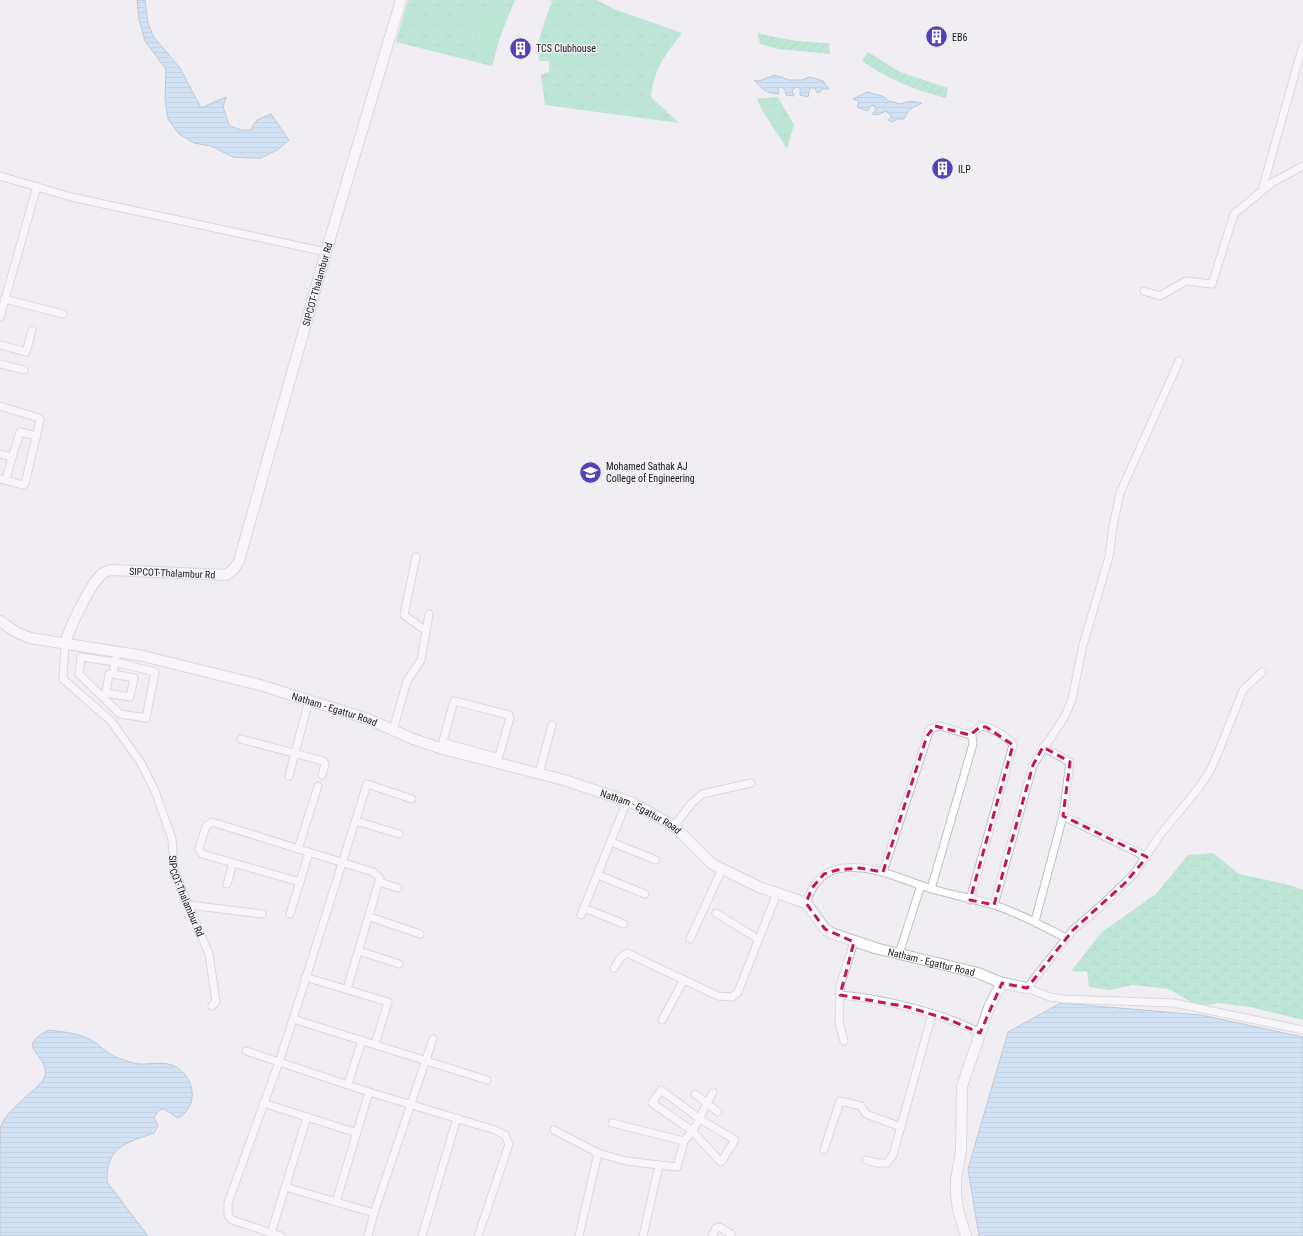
<svg xmlns="http://www.w3.org/2000/svg" width="1303" height="1236" viewBox="0 0 1303 1236" font-family="'Roboto Condensed',sans-serif">
<defs>
<pattern id="grass-tufts" width="24" height="20" patternUnits="userSpaceOnUse"><rect width="24" height="20" fill="#80ddb5"/><path d="M3 7l-1-3M5 7V3M7 7l1-3M15 17l-1-3M17 17v-4M19 17l1-3" fill="none" stroke="#6ebd9b"/></pattern>
<pattern id="wetland-marsh" width="20" height="14" patternUnits="userSpaceOnUse"><rect width="20" height="14" fill="#80ddb5"/><path d="M1 5h8M5 5V1M11 12h8M15 12V8" fill="none" stroke="#6ebd9b"/></pattern>
<pattern id="garden-furrows" width="10" height="10" patternUnits="userSpaceOnUse"><rect width="10" height="10" fill="#80ddb5"/><path d="M-1 1l2-2M0 10L10 0M9 11l2-2" fill="none" stroke="#6ebd9b"/></pattern>
<pattern id="water-rules" width="6" height="5" patternUnits="userSpaceOnUse"><rect width="6" height="5" fill="#acd6f9"/><path d="M0 2.5h6" fill="none" stroke="#93b7d5"/></pattern>
</defs>
<rect width="100%" height="100%" fill="#f0edf3"/>
<g fill="url(#grass-tufts)">
<polygon points="408,0 515,0 500,37 492,66 396,42"/>
<path d="M550,0h47l17,9 68,24c-17,22 -28,36 -31,64l28,26 -134,-18 -4,-30 8,-3v-11h-9c-7,-13 7,-46 12,-59z"/>
<polygon points="778,97 794,125 787,149 762,110 757,99"/>
</g>
<polygon fill="url(#wetland-marsh)" points="1213,853 1239,874 1290,885 1303,890 1303,1020 1250,1007 1217,1003 1204,1006 1193,1003 1169,989 1133,985 1109,990 1089,987 1087,971 1076,972 1072,970 1102,932 1156,894 1188,855"/>
<g fill="url(#garden-furrows)">
<path d="M758,33c23,6 46,10 71,10l1,11 -52,-5 -18,-5z"/>
<path d="M868,52l32,20 48,16 -2,10c-32,-8 -58,-19 -84,-37z"/>
</g>
<g fill="#80ddb5">
<polygon points="488,0 507,0 500,19 484,13"/>
<polygon points="472,14 480,17 472,45 464,42"/>
<polygon points="482,17 499,24 493,51 475,45"/>
</g>
<g fill="url(#water-rules)" stroke="#809db6">
<path d="M137,0h8l3,23 5,13 27,32 21,40 25,-11 -3,10 6,18c9,4 14,7 24,4l-1,-3 5,-6 14,-6 18,26 -10,9 -18,9h-13l-15,-1 -22,-11 -17,-3 -15,-9 -11,-15 -3,-20 1,-30 -21,-28 -6,-22z"/>
<path d="M775,75l14,5h13l8,-3 13,4 6,8h-8l-1,3 -3,1 -2,-5h-5l-2,9 -8,-2v-7l-4,-1 -4,3 2,6 -8,-1 -1,-5 -3,-3 -4,1 1,6c-12,0 -18,-6 -25,-14l5,1z"/>
<polygon points="867,92 882,96 889,101 901,104 910,101 922,103 909,110 904,119 897,119 893,122 888,120 892,117 886,111 877,115 872,114 876,110 874,105 869,107 868,111 857,107 859,101 853,99"/>
<polygon points="1061,1003 1201,1015 1303,1037 1303,1236 979,1236 968,1169 1008,1032"/>
<path d="M49,1030c15,2 29,3 42,10 7,3 12,10 19,14 6,4 14,6 20,8 16,6 32,-4 48,6 18,12 20,40 0,50l-14,-9 -5,1 -5,7 4,9 -4,7c-29,10 -48,14 -47,49l41,54h-148c0,-28 0,-55 0,-83 0,-8 0,-20 1,-27 7,-19 40,-38 44,-50 5,-22 -33,-28 4,-46z"/>
</g>
<g fill="none" stroke-linecap="round" stroke-linejoin="round">
<defs>
<g id="street">
<polyline points="0,176 71,197 326,252"/>
<polyline points="1262,190 1303,45"/>
<polyline points="1144,291 1160,296 1186,281 1212,284 1234,214 1273,182 1303,166"/>
<polyline points="4,299 63,314"/>
<polyline points="0,317 37,186"/>
<polyline points="0,345 26,352 32,330"/>
<polyline points="0,364 24,370"/>
<polyline points="0,406 39,418 40,420 25,484 23,485 0,479"/>
<polyline points="0,454 12,457 20,432 37,436"/>
<polyline points="6,480 12,457"/>
<polyline points="416,557 404,615 426,631"/>
<path id="s1" d="M65,643l-2,36 48,42 30,42 14,28 17,48 2,32 35,83 7,48 -4,4"/>
<polygon points="81,657 115,662 155,672 146,718 120,714 79,674"/>
<polyline points="1262,672 1243,690 1220,748 1210,771 1198,789 1160,835 1134,874 1102,905 1073,930 1027,988 1050,997 1063,999 1174,1003 1303,1030"/>
<polyline points="113,674 109,674 106,693 130,697 134,678 113,674 117,652"/>
<polyline points="393,730 407,681 421,660 429,614"/>
<polyline points="241,739 323,761 325,764 322,775"/>
<polyline points="1043,747 1070,762 1063,816 1147,857"/>
<polyline points="492,761 496,757 445,743 443,741 454,701 509,715 510,718 499,756 496,757"/>
<polyline points="539,773 552,725"/>
<polyline points="289,776 309,700"/>
<polyline points="412,799 367,784 293,1019 487,1080"/>
<polyline points="356,821 399,834"/>
<polyline points="674,826 691,804 702,794 751,783"/>
<polyline points="611,842 656,860"/>
<polyline points="298,849 318,786"/>
<polyline points="883,872 930,729 940,726 970,735 972,736 973,744 931,889"/>
<polyline points="598,875 645,894"/>
<polyline points="300,882 202,854 199,849 206,826 212,822 373,872 380,878 347,989"/>
<polyline points="379,882 398,888"/>
<polyline points="227,884 233,863"/>
<path d="M970,900l43,-155c-3,-7 -26,-21 -33,-18 -3,1 -7,5 -10,8"/>
<path d="M806,903c6,-16 13,-29 31,-34 33,-7 65,11 95,20 20,6 42,10 62,16 25,8 49,21 72,33"/>
<polyline points="189,905 262,914"/>
<polyline points="994,905 1033,765 1065,716 1072,699 1083,645 1109,557 1113,526 1120,493 1179,361"/>
<polyline points="584,908 624,924"/>
<polyline points="716,913 758,939"/>
<polyline points="290,914 309,852"/>
<polyline points="581,915 627,801"/>
<polyline points="370,917 420,934"/>
<polyline points="1035,921 1063,816"/>
<polyline points="690,939 722,869"/>
<path d="M854,942l-14,44v9c40,3 106,19 140,38"/>
<polyline points="359,951 399,964"/>
<polyline points="899,954 921,885"/>
<polyline points="614,968 621,957 627,953 718,996 732,997 738,992 777,893"/>
<polyline points="305,977 388,1002 375,1044"/>
<polyline points="840,995 839,1022 844,1041"/>
<polyline points="662,1020 684,980"/>
<polyline points="246,1051 279,1062 293,1019"/>
<polyline points="348,1084 362,1040"/>
<polygon points="661,1090 700,1119 735,1140 721,1162 691,1130 652,1103"/>
<polyline points="695,1094 718,1112"/>
<polyline points="263,1103 357,1133"/>
<polyline points="612,1123 684,1141 677,1167 659,1165"/>
<polyline points="554,1130 598,1153 626,1161 659,1165 643,1236"/>
<polyline points="684,1141 694,1129 713,1092"/>
<polyline points="824,1150 840,1101 861,1106 866,1114 901,1127"/>
<polyline points="866,1160 877,1163 887,1163 893,1155 932,1014"/>
<polyline points="285,1187 374,1213"/>
<polyline points="336,1202 369,1092"/>
<polyline points="271,1233 307,1117"/>
<polyline points="281,1236 232,1220 228,1215 228,1203 279,1062 369,1092 495,1130 505,1135 509,1144 478,1236"/>
<polyline points="368,1236 374,1213 433,1039"/>
<polyline points="422,1236 457,1118"/>
<polyline points="579,1236 598,1153"/>
<polyline points="712,1236 716,1228 719,1227 731,1234 731,1236"/>
</g>
<g id="secondary">
<path id="s2" d="M0,621l16,11 14,6 113,18 117,29 108,34 45,20 30,10 121,31 69,23 41,23 38,38 47,23 47,16 19,26 6,4 44,15 103,25 24,10 -12,22 -28,81 -1,65 -5,29v14l2,16 8,26"/>
<path id="s3" d="M65,643c5,-16 24,-56 35,-67 3,-4 7,-5 11,-6l115,5 8,-6 5,-8 87,-309 75,-252"/>
<polyline points="1002,983 1027,988"/>
</g>
</defs>
<use href="#street" stroke="#c1bfc4" stroke-width="9"/>
<use href="#secondary" stroke="#c1bfc4" stroke-width="12"/>
<use href="#street" stroke="#fff" stroke-width="7"/>
<use href="#secondary" stroke="#fff" stroke-width="10"/>
</g>
<path d="M0 0H1303V1236H0ZM935,726l35,9 10,-8h6l27,18 -43,155 24,5 39,-140 10,-18 27,15 -7,54 84,41 -22,26 -52,47 -46,58 -25,-5 -22,50 -30,-13 -42,-13 -68,-12 14,-53 -29,-13 -19,-26 6,-15 12,-14 13,-4 23,-2 23,4 44,-136z" fill="#f0edf3" fill-opacity=".55" fill-rule="evenodd"/>
<path fill="none" stroke="#c2185b" stroke-width="3" stroke-dasharray="8 5" stroke-linejoin="round" d="M935,726l35,9 10,-8h6l27,18 -43,155 24,5 39,-140 10,-18 27,15 -7,54 84,41 -22,26 -52,47 -46,58 -25,-5 -22,50 -30,-13 -42,-13 -68,-12 14,-53 -29,-13 -19,-26 6,-15 12,-14 13,-4 23,-2 23,4 44,-136z"/>
<defs>
<symbol id="building-disc" viewBox="-11 -11 22 22"><circle r="9.5" fill="#5341b9" stroke="#f0edf3"/><path d="M-4-6H4V6H1V3H-1V6H-4ZM-2.5-4.3h1.7v1.8h-1.7ZM.8-4.3h1.7v1.8H.8ZM-2.5-1h1.7V.8h-1.7ZM.8-1h1.7V.8H.8Z" fill="#fff"/></symbol>
<symbol id="university-disc" viewBox="-11 -11 22 22"><circle r="9.5" fill="#5341b9" stroke="#f0edf3"/><path d="M0-5L7-2L0 1L-7-2ZM-4 1L0 2.5L4 1V4Q0 6-4 4Z" fill="#fff"/></symbol>
</defs>
<g fill-rule="evenodd">
<use href="#building-disc" x="924" y="24" width="25" height="25"/>
<use href="#building-disc" x="508" y="36" width="25" height="25"/>
<use href="#building-disc" x="930" y="156" width="25" height="25"/>
<use href="#university-disc" x="578" y="460" width="25" height="25"/>
</g>
<g text-anchor="middle" dominant-baseline="central" stroke-width="3" stroke-linejoin="round" paint-order="stroke">
<g font-size="10" fill="#181719" stroke="#f0edf3" text-anchor="start">
<text x="952" y="37">EB6</text>
<text x="536" y="48">TCS Clubhouse</text>
<text x="958" y="169">ILP</text>
<text x="606" y="466">Mohamed Sathak AJ<tspan x="606" dy="12">College of Engineering</tspan></text>
</g>
<g font-size="10" fill="#181719" stroke="#f0edf3">
<text stroke="none"><textPath href="#s3" startOffset="511">SIPCOT-Thalambur Rd</textPath></text>
<text stroke="none"><textPath href="#s3" startOffset="150">SIPCOT-Thalambur Rd</textPath></text>
<text stroke="none"><textPath href="#s2" startOffset="348">Natham - Egattur Road</textPath></text>
<text stroke="none"><textPath href="#s2" startOffset="672">Natham - Egattur Road</textPath></text>
<text stroke="none"><textPath href="#s1" startOffset="293">SIPCOT-Thalambur Rd</textPath></text>
<text stroke="none"><textPath href="#s2" startOffset="1008">Natham - Egattur Road</textPath></text>
</g>
</g>
</svg>
